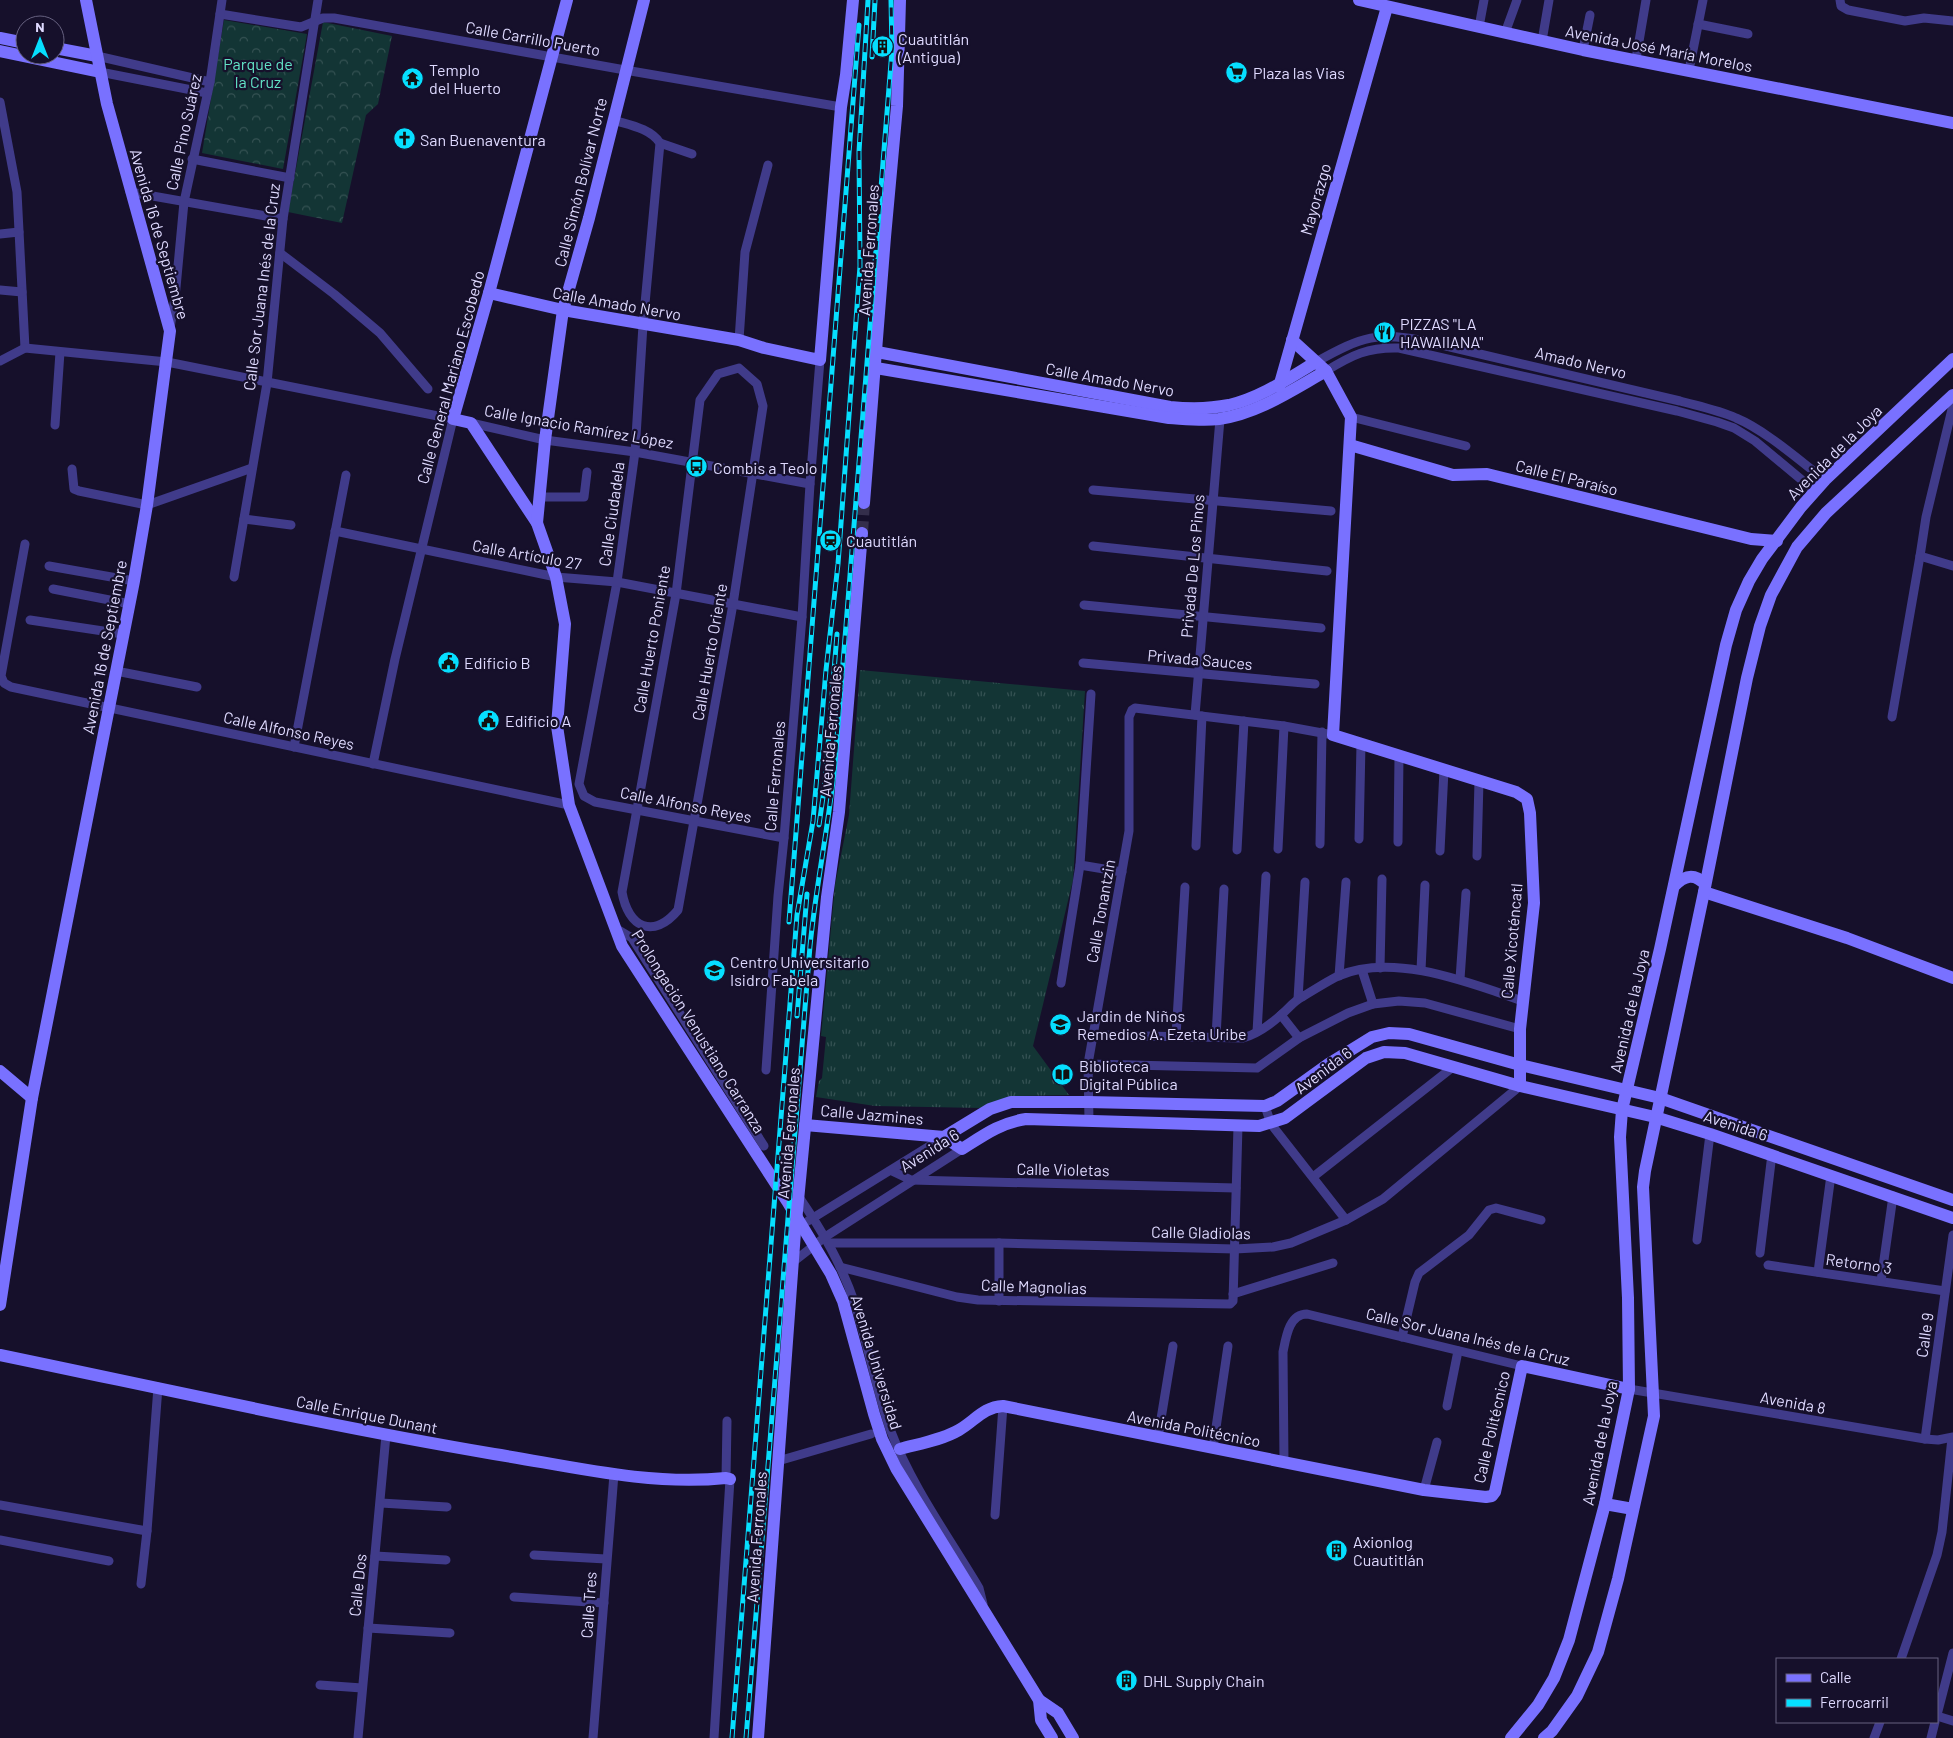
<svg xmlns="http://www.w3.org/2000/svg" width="1953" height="1738" viewBox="0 0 1953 1738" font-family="Barlow,sans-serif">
<defs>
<pattern id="grass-tufts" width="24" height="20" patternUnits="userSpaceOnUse" patternTransform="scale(1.25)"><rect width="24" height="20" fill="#133535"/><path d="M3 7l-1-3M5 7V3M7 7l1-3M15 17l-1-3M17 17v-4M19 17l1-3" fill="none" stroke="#355253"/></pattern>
<pattern id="forest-crowns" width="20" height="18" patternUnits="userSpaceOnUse" patternTransform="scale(1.25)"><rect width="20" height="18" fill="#133535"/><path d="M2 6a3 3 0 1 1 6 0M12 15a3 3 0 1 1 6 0" fill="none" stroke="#355253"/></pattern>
</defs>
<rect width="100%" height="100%" fill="#16102b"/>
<polygon fill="url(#grass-tufts)" points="860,670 1085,691 1073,880 1033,1046 1069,1095 1014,1096 981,1108 875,1106 816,1097 819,1081 822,1078 826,1037 821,1036 835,885 849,815"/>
<g fill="url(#forest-crowns)">
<polygon points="224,20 307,34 283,169 202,153"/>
<polygon points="323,22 392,36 378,104 366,115 342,223 288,212"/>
</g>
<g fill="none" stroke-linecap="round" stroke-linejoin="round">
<polyline stroke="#342e4b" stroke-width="12" stroke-dasharray="12 6" stroke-linecap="butt" points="862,533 864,503"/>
<g stroke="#403b8a" stroke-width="9">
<polyline points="1840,0 1841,6 1848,10 1905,21 1924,18 1953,21"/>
<polyline points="220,14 301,27 323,18 334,18 625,70 841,107"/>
<polyline points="1698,24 1748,34"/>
<polyline points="1479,27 1484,0"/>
<polyline points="1505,33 1517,0"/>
<polyline points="1542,41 1549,0"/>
<polyline points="1583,50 1590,15"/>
<polyline points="97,56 210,82"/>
<polyline points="1636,59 1646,0"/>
<polyline points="1689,70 1703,0"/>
<polyline points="100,72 207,93"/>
<polyline points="0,102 17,192 25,348"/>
<path d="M613,120c16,5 37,8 47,23l-17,182 -8,127 -18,130 -38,202 5,12 11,6 189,36"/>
<polyline points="660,143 692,154"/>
<polyline points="192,159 290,178"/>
<polyline points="130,192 283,219"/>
<polyline points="0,234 19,232"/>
<polyline points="280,253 334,294 380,333 428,389"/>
<polyline points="0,290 22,292"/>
<polyline points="170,328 175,298 184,202 210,82 222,0"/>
<polyline points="739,340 745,252 768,165"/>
<polyline points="0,361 25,348 167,362 453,419 395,659 373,764"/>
<path d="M1316,362c47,-26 61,-31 113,-20l251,59c18,5 38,9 56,17 29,12 63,42 89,62"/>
<path d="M739,368l18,16 6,22 -30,198 -55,306c-25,30 -50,17 -56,-18l54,-298 24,-194 18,-26z"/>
<path d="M1326,371c26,-16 42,-24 73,-23l278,63 40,11 17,6 21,13 60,50"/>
<polyline points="1953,405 1926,517 1920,556 1953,566"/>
<polyline points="1351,417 1466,446"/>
<polyline points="471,423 545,440 635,452 810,484"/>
<polyline points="55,425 60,352"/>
<polyline points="72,469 74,489 79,491 147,505 252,468"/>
<polyline points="1093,490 1331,511"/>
<polyline points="539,497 584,497 587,472"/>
<polyline points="244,519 291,525"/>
<polyline points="335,531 556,577 617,582 802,617"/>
<polyline points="25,544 1,676 4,683 11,687 569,805"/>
<polyline points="1093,546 1327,571"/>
<polyline points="49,566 134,581"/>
<polyline points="234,577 267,383 283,219 318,0"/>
<polyline points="53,589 130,604"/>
<polyline points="1084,605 1321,628"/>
<polyline points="30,620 123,634"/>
<polyline points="1083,663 1315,684"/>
<polyline points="116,671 197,687"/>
<polyline points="1195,715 1220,419"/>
<polyline points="1892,717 1920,556"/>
<polyline points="294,747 346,475"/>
<polyline points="1359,839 1361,744"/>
<polyline points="1398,842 1399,756"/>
<polyline points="1320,844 1322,732"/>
<polyline points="1196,846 1202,716"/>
<polyline points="1278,849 1284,726"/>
<polyline points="1237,850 1244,721"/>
<polyline points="1440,851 1444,770"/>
<polyline points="1477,856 1479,781"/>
<polyline points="1080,865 1122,872"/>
<polyline points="617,929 632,938 764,1146"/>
<polyline points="1380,968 1382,879"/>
<polyline points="1362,970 1373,1004"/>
<polyline points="1421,970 1425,885"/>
<polyline points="1339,976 1346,882"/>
<polyline points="1460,979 1466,893"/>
<polyline points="1061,983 1080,865 1091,694"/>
<polyline points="1298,999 1305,882"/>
<polyline points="1281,1015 1299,1038"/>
<polyline points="1257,1032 1266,876"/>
<path d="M1093,1035l150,3c14,-4 28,-14 39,-24 7,-6 12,-13 20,-17 12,-7 24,-15 36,-21 56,-24 132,7 185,25"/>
<polyline points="1176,1036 1185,887"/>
<polyline points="1216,1037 1224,889"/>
<polyline points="1088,1064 1257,1068 1299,1038 1348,1013 1373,1004 1399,1001 1425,1003 1520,1029"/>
<polyline points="766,1070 778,896 784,838 802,617 810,484 820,360"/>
<polyline points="1265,1106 1271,1124 1346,1220"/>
<polyline points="1089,1121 1088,1064 1129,831 1129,717 1132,710 1135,708 1284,726 1333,735"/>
<polyline points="892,1171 911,1180 1236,1188"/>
<polyline points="1313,1177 1453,1067"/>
<path d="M799,1197c24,35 42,66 56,107 13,41 21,84 35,125 21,56 58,107 89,159l4,16"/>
<polyline points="808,1221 944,1137"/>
<polyline points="1697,1240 1710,1134"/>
<polyline points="830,1243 999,1243 1235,1249 1273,1247 1291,1243 1346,1220 1383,1199 1520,1086"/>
<polyline points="999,1243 999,1301"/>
<polyline points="1760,1253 1772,1154"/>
<polyline points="793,1262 825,1237 962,1149"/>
<polyline points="1768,1265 1945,1291"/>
<polyline points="840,1267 957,1297 978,1300 1230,1304 1233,1301 1238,1126"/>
<polyline points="1818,1272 1831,1175"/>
<polyline points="1881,1281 1893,1196"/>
<polyline points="1233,1294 1333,1263"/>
<polyline points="1402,1337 1415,1282 1419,1273 1469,1235 1489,1210 1496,1208 1541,1220"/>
<polyline points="1629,1389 1925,1439 1938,1440 1953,1437"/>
<polyline points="1447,1406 1458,1351"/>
<polyline points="1158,1437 1173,1346"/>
<polyline points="1925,1439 1953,1235"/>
<polyline points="1213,1448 1228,1346"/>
<polyline points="778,1461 871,1434"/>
<path d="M1284,1463l-1,-111c3,-15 6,-38 24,-38l215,52"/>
<polyline points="726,1478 727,1421"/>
<polyline points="1424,1490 1437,1442"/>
<polyline points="381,1503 447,1507"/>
<polyline points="0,1505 147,1531"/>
<polyline points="995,1515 1003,1406"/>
<polyline points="0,1540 109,1561"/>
<polyline points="534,1555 606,1559"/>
<polyline points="375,1556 446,1560"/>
<polyline points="141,1584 147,1531 158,1387"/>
<polyline points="514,1597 604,1603"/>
<polyline points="368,1628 450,1633"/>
<polyline points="1901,1659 1937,1555 1942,1532 1952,1438"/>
<polyline points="320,1685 362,1688"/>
<polyline points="1937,1715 1953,1653"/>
<polyline points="1937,1716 1953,1721"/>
<polyline points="358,1738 386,1435"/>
<polyline points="593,1738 614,1474"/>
<polyline points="714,1738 730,1479"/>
<polyline points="1874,1738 1880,1722"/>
<polyline points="1931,1738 1935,1722"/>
</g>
<g stroke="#7971ff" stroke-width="12">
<polyline points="567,0 489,293 453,419 471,423 537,523 556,577 565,624 557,726 569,805 622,946 787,1201 831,1274 843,1301 874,1414 882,1439 896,1468 1039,1700 1041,1720 1052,1738"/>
<polyline points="1359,0 1583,50 1953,123"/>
<polyline points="0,38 25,43"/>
<polyline points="55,48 97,56"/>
<polyline points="0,51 100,72"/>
<polyline points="489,293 563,310 739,340 764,348 820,360 841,107 846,75 853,0"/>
<polyline points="1292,340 1326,371 1351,417 1333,735 1516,792 1527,799 1530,813 1534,903 1520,1029 1520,1086"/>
<path d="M877,352l293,55c20,2 39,2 59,-2 31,-7 60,-27 87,-43"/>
<path d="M876,368l293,50c17,1 34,3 50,1 40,-6 73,-29 107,-48"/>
<polyline points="1279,387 1387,7"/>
<polyline points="1350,445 1453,475 1487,474 1751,539 1777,541"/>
<polyline points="864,503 885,237 897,106 900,0"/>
<polyline points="537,523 545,440 563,310 589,218 644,0"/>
<path d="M1674,886c11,-11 20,-13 31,-2"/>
<polyline points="1704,892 1847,938 1953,978"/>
<polyline points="0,1071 32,1098"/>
<path d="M805,1125l139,12 18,12c22,-14 38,-26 64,-30l233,7 26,-8 81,-60 18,-6 21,1 115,33 135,31 55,17 243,84"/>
<polyline points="944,1137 990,1109 1011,1102 1088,1102 1265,1106 1277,1101 1330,1063 1372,1037 1389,1033 1409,1034 1520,1065 1660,1098 1953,1200"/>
<polyline points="0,1305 32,1098 134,581 147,505 170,331 107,104 86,0"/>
<path d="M0,1355c164,34 328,71 494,99 76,12 154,32 232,24l4,1"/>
<path d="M900,1449c18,-5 42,-9 59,-19 16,-9 24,-23 44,-24l421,84 62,7 6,-1 3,-4 27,-126 107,23"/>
<polyline points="1605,1504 1633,1509"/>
<polyline points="1039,1700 1058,1713 1073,1738"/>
<polyline points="758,1738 795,1232 827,897 839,812 862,533"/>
<polyline points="1511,1738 1538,1705 1554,1678 1569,1640 1605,1504 1629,1389 1628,1298 1620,1137 1622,1110 1660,949 1726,645 1736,610 1749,581 1762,559 1801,507 1825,480 1953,359"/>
<polyline points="1544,1738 1552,1731 1577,1696 1598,1652 1618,1579 1654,1416 1643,1187 1645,1171 1704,892 1747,678 1760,626 1771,595 1797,547 1826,513 1953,395"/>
</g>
<defs>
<g id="rail">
<polyline points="872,57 875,0"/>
<polyline points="819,825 825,783 837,634"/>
<polyline points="789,922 859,25"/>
<polyline points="797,1016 807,894"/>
<polyline points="732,1738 797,915 813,821 826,670 838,564 860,266 859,152 868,0"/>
<path d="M746,1738l64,-792c6,-61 19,-122 25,-183l57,-713 -1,-50"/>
</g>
</defs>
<use href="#rail" stroke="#06dfff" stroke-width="5"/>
<use href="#rail" stroke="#16102b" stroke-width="3" stroke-dasharray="9" stroke-linecap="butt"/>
</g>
<defs>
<symbol id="building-disc" viewBox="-11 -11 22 22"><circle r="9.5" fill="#06dfff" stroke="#16102b"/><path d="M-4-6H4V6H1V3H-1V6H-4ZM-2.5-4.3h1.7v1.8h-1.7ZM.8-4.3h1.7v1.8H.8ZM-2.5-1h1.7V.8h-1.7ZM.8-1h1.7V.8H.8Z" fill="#111"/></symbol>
<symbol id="supermarket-disc" viewBox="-11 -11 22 22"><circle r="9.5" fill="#06dfff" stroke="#16102b"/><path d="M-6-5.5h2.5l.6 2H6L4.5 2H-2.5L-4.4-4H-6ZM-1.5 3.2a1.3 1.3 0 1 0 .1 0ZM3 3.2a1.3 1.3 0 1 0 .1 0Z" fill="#111"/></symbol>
<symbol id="temple-disc" viewBox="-11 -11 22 22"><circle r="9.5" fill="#06dfff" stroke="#16102b"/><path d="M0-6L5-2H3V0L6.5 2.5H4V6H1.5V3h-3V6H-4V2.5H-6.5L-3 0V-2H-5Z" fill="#111"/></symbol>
<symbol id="church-disc" viewBox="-11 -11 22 22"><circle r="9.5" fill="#06dfff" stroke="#16102b"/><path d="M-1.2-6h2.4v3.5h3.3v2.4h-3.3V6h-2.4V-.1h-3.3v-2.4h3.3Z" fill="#111"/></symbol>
<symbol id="restaurant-disc" viewBox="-11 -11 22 22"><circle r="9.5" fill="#06dfff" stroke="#16102b"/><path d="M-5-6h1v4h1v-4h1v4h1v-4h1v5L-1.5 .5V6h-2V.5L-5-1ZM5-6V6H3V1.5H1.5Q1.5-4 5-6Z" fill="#111"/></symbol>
<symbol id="bus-disc" viewBox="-11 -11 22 22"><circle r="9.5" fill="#06dfff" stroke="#16102b"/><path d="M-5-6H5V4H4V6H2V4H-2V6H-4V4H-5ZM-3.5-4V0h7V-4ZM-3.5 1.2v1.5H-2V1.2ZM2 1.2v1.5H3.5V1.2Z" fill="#111"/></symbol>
<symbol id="station-disc" viewBox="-11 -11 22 22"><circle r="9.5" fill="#06dfff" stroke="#16102b"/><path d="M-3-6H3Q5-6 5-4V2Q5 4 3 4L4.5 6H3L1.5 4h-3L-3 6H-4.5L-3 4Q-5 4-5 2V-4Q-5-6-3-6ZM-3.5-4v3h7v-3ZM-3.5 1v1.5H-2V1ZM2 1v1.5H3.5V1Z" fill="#111"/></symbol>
<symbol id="civic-disc" viewBox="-11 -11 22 22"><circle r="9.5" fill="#06dfff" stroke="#16102b"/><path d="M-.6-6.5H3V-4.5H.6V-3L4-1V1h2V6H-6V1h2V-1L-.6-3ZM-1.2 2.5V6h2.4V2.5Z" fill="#111"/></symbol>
<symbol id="university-disc" viewBox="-11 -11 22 22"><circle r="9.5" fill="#06dfff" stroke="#16102b"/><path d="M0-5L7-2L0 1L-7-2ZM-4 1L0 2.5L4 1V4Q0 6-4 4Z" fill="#111"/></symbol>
<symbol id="school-disc" viewBox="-11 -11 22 22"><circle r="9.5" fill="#06dfff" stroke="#16102b"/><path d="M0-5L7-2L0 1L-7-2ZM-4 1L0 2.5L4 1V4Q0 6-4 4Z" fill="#111"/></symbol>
<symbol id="library-disc" viewBox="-11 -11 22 22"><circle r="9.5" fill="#06dfff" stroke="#16102b"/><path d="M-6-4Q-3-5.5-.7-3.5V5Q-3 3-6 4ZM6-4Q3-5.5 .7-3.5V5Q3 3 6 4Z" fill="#111"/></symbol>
</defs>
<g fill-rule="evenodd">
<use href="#building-disc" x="870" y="34" width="25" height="25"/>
<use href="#supermarket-disc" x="1224" y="60" width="25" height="25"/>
<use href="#temple-disc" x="400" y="66" width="25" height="25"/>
<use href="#church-disc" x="392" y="126" width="25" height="25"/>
<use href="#restaurant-disc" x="1372" y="320" width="25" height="25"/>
<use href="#bus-disc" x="684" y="454" width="25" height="25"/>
<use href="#station-disc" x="818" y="528" width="25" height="25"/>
<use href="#civic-disc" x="436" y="650" width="25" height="25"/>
<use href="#civic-disc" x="476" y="708" width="25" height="25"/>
<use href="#university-disc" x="702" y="958" width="25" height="25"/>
<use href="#school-disc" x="1048" y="1012" width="25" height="25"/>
<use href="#library-disc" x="1050" y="1062" width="25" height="25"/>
<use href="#building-disc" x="1324" y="1538" width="25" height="25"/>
<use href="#building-disc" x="1114" y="1668" width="25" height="25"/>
</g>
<g text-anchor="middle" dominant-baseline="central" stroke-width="4.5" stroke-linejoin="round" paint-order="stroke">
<g font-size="16" fill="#dfdaff" stroke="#16102b">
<text transform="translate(533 38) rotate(10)">Calle Carrillo Puerto</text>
<text transform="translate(1659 48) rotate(11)">Avenida José María Morelos</text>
<text transform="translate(183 132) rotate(-78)">Calle Pino Suárez</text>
<text transform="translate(580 182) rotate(-76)">Calle Simón Bolívar Norte</text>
<text transform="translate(1315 199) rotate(-74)">Mayorazgo</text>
<text transform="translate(160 234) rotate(74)">Avenida 16 de Septiembre</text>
<text transform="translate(868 250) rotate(-86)">Avenida Ferronales</text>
<text transform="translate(261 287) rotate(-83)">Calle Sor Juana Inés de la Cruz</text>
<text transform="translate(617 303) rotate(10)">Calle Amado Nervo</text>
<text transform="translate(1581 362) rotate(13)">Amado Nervo</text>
<text transform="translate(450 377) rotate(-75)">Calle General Mariano Escobedo</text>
<text transform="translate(1110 379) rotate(10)">Calle Amado Nervo</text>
<text transform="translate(579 426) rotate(10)">Calle Ignacio Ramírez López</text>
<text transform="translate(1834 452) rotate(-45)">Avenida de la Joya</text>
<text transform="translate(1567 477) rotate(14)">Calle El Paraíso</text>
<text transform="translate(611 514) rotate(-82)">Calle Ciudadela</text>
<text transform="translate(527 554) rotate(10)">Calle Artículo 27</text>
<text transform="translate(1192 566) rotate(-85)">Privada De Los Pinos</text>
<text transform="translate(651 639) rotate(-80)">Calle Huerto Poniente</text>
<text transform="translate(104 647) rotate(-79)">Avenida 16 de Septiembre</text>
<text transform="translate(709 652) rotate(-80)">Calle Huerto Oriente</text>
<text transform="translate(1200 659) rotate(5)">Privada Sauces</text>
<text transform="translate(289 730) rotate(12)">Calle Alfonso Reyes</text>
<text transform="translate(830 731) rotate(-85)">Avenida Ferronales</text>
<text transform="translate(774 776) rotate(-85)">Calle Ferronales</text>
<text transform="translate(686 804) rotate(11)">Calle Alfonso Reyes</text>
<text transform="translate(1100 911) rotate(-80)">Calle Tonantzin</text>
<text transform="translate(1511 941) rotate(-85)">Calle Xicoténcatl</text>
<text transform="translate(1629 1011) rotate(-77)">Avenida de la Joya</text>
<text transform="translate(699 1031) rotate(58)">Prolongación Venustiano Carranza</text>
<text transform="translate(1323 1070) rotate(-37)">Avenida 6</text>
<text transform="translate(872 1114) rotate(5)">Calle Jazmines</text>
<text transform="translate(1736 1125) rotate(18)">Avenida 6</text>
<text transform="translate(788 1133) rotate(-85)">Avenida Ferronales</text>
<text transform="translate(929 1150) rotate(-32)">Avenida 6</text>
<text transform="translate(1063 1169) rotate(1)">Calle Violetas</text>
<text transform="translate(1201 1232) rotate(1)">Calle Gladiolas</text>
<text transform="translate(1859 1263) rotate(8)">Retorno 3</text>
<text transform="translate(1034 1286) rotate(2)">Calle Magnolias</text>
<text transform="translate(1924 1335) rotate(-82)">Calle 9</text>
<text transform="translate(1468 1336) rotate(13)">Calle Sor Juana Inés de la Cruz</text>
<text transform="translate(877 1362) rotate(73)">Avenida Universidad</text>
<text transform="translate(1793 1402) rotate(10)">Avenida 8</text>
<text transform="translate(367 1414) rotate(11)">Calle Enrique Dunant</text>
<text transform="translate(1491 1427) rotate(-77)">Calle Politécnico</text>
<text transform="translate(1194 1428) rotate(11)">Avenida Politécnico</text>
<text transform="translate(1599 1443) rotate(-79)">Avenida de la Joya</text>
<text transform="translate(756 1537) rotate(-86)">Avenida Ferronales</text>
<text transform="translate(357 1585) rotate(-84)">Calle Dos</text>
<text transform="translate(588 1605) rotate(-86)">Calle Tres</text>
</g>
<g font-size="16" fill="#dfdaff" stroke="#16102b" text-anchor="start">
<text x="898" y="38">Cuautitlán<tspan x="898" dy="18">(Antigua)</tspan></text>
<text x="429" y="69">Templo<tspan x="429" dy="18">del Huerto</tspan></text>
<text x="1253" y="72">Plaza las Vias</text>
<text x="420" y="139">San Buenaventura</text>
<text x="1400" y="323">PIZZAS "LA<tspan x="1400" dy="18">HAWAIIANA"</tspan></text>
<text x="713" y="467">Combis a Teolo</text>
<text x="846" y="540">Cuautitlán</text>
<text x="464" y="662">Edificio B</text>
<text x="505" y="720">Edificio A</text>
<text x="730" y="961">Centro Universitario<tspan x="730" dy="18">Isidro Fabela</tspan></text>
<text x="1077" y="1015">Jardin de Niños<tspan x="1077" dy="18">Remedios A. Ezeta Uribe</tspan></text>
<text x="1079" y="1065">Biblioteca<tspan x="1079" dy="18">Digital Pública</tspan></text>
<text x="1353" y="1541">Axionlog<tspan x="1353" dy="18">Cuautitlán</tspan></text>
<text x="1143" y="1680">DHL Supply Chain</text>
</g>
<g font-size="16" fill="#62e3c6" stroke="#16102b">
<text x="258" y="63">Parque de<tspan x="258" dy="18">la Cruz</tspan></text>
</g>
</g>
<rect x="1776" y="1658" width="162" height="65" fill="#16102b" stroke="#666180"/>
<rect x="1786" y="1674" width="25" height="8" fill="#7971ff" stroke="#666180"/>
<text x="1820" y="1683" font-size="15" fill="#dfdaff">Calle</text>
<rect x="1786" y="1699" width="25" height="8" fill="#06dfff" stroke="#666180"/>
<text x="1820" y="1708" font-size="15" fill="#dfdaff">Ferrocarril</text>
<g transform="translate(40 40)"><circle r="24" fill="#16102b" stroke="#666180"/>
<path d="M0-4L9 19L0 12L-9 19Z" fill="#06dfff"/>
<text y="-8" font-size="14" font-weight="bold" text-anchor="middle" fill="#dfdaff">N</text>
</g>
</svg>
